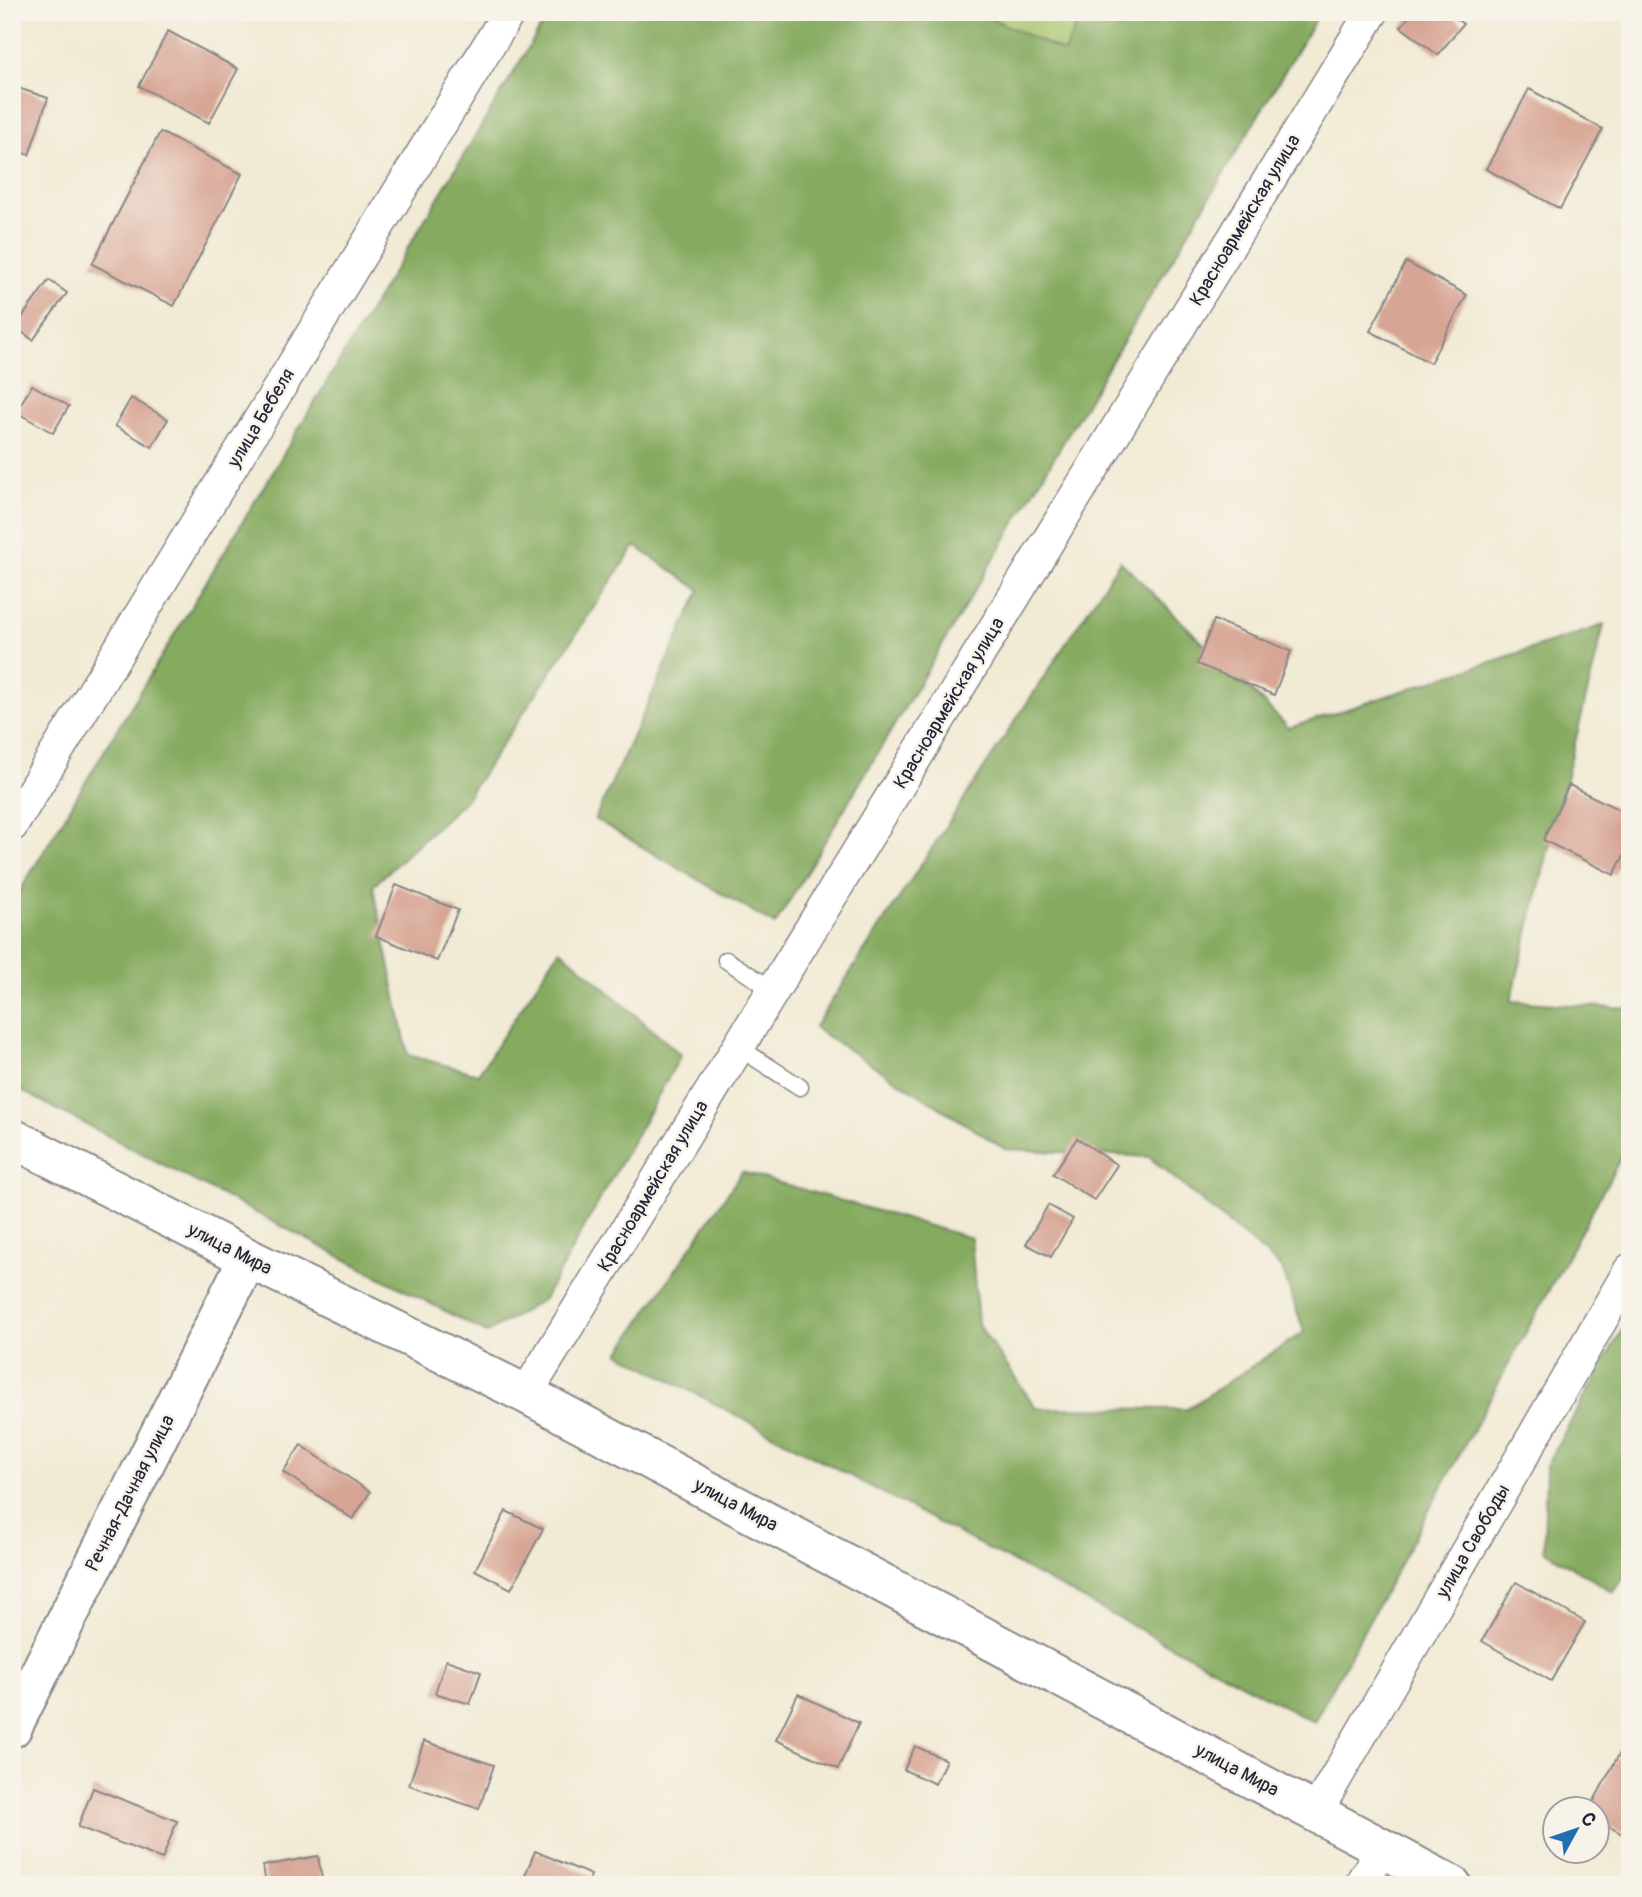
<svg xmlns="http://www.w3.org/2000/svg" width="1642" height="1897" viewBox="0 0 1642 1897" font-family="Pangolin,sans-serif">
<rect width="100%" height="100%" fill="#f7f3e8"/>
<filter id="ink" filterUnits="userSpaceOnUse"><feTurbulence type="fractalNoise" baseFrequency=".0143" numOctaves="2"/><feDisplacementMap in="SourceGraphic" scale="14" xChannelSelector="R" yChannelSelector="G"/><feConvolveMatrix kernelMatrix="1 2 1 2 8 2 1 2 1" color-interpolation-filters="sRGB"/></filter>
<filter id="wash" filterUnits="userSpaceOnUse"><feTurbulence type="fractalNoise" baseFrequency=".00686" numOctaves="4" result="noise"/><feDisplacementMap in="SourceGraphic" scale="28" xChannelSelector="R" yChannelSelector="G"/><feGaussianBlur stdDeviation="1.57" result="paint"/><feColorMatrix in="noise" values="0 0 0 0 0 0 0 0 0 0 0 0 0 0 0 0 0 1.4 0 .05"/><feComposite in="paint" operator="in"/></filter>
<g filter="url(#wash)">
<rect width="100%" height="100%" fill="#f1ead4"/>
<polygon fill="#a9c66d" stroke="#667454" stroke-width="2" points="977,12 1083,12 1064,53"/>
<g fill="#86ab60" stroke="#54664e" stroke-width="2">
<polygon points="550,12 977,12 1064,52 1083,12 1320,12 775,925 595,819 700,590 635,546 465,800 373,886 408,1055 478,1074 560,949 681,1055 544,1299 487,1333 12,1086 12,904"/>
<polygon points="1120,561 1289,728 1604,625 1511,1001 1630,1009 1630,1141 1314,1722 619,1353 742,1172 971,1238 978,1324 1036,1408 1187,1409 1304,1332 1282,1268 1149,1157 1005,1149 814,1028"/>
<polygon points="1630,1315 1630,1569 1613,1592 1544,1550 1546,1466"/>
</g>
<g id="blocks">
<g fill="#d7a594">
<polygon points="1413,12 1448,12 1463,24 1438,55 1401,27"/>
<polygon points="168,31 238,69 209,123 139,86"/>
<polygon points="12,86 48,98 29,155 12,149"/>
<polygon points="1529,89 1603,129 1560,209 1486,169"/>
<polygon points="160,132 242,174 174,306 92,264"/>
<polygon points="1406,262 1467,295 1430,363 1370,331"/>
<polygon points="49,280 67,293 33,340 15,327"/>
<polygon points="32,385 69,406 53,433 16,412"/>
<polygon points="131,398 168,419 152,447 115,426"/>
<polygon points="1214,620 1291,651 1274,695 1197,664"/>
<polygon points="1569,785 1630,815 1630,843 1614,875 1543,840"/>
<polygon points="396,885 458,910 437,961 376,936"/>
<polygon points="1077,1138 1117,1165 1094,1200 1053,1174"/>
<polygon points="1048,1205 1073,1219 1051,1257 1026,1244"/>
<polygon points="301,1445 370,1492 353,1519 283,1472"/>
<polygon points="506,1511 543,1529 511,1589 475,1570"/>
<polygon points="1516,1582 1585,1622 1551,1681 1482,1641"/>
<polygon points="446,1660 481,1672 470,1704 435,1693"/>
<polygon points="798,1694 859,1723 838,1769 776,1740"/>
<polygon points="1630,1734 1630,1828 1626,1836 1596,1820 1596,1810 1589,1810"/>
<polygon points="424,1741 494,1765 479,1809 409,1785"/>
<polygon points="915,1746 946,1760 935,1784 904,1770"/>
<polygon points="93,1788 177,1821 162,1859 78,1827"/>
<polygon points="535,1851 591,1875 587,1885 521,1885"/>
<polygon points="318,1856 323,1885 266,1885 263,1866"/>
</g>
</g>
</g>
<g filter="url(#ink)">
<use href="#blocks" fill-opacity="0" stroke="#8a8688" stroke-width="2"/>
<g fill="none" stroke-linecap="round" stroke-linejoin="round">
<defs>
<g id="lane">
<polyline points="726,960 773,990"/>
<polyline points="738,1047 800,1087"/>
</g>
<g id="street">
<polyline points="12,825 509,12"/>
<polyline points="526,1394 1372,12"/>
<polyline points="1316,1812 1630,1270"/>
<polyline points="1360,1885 1383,1847"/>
</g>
<g id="secondary">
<polyline points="12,1138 248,1258 526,1394 1452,1885"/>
<polyline points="12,1728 248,1258"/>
</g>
</defs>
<use href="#lane" stroke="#8a8688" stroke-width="19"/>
<use href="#street" stroke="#8a8688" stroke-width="35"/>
<use href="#secondary" stroke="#8a8688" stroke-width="42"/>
<use href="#lane" stroke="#fff" stroke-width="16"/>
<use href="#street" stroke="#fff" stroke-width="32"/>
<use href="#secondary" stroke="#fff" stroke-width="38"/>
</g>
</g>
<g text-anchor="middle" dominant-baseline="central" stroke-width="5" stroke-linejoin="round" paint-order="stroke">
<g font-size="19" fill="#22223b" stroke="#f7f3e8">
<text transform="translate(1245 220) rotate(-59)">Красноармейская улица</text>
<text transform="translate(261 418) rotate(-59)">улица Бебеля</text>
<text transform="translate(949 703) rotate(-59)">Красноармейская улица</text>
<text transform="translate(653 1186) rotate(-59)">Красноармейская улица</text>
<text transform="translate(230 1249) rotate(27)">улица Мира</text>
<text transform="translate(130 1493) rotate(-63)">Речная-Дачная улица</text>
<text transform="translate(736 1505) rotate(28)">улица Мира</text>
<text transform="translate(1473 1541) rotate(-60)">улица Свободы</text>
<text transform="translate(1237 1770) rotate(28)">улица Мира</text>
</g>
</g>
<rect width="1642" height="1897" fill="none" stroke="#f7f3e8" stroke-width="42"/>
<g transform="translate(1576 1830) rotate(50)"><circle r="33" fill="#f7f3e8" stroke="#a29fa3" stroke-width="2"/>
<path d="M0-5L12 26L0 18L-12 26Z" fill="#1f6fb2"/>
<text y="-10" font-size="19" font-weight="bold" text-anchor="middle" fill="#22223b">С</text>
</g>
</svg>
